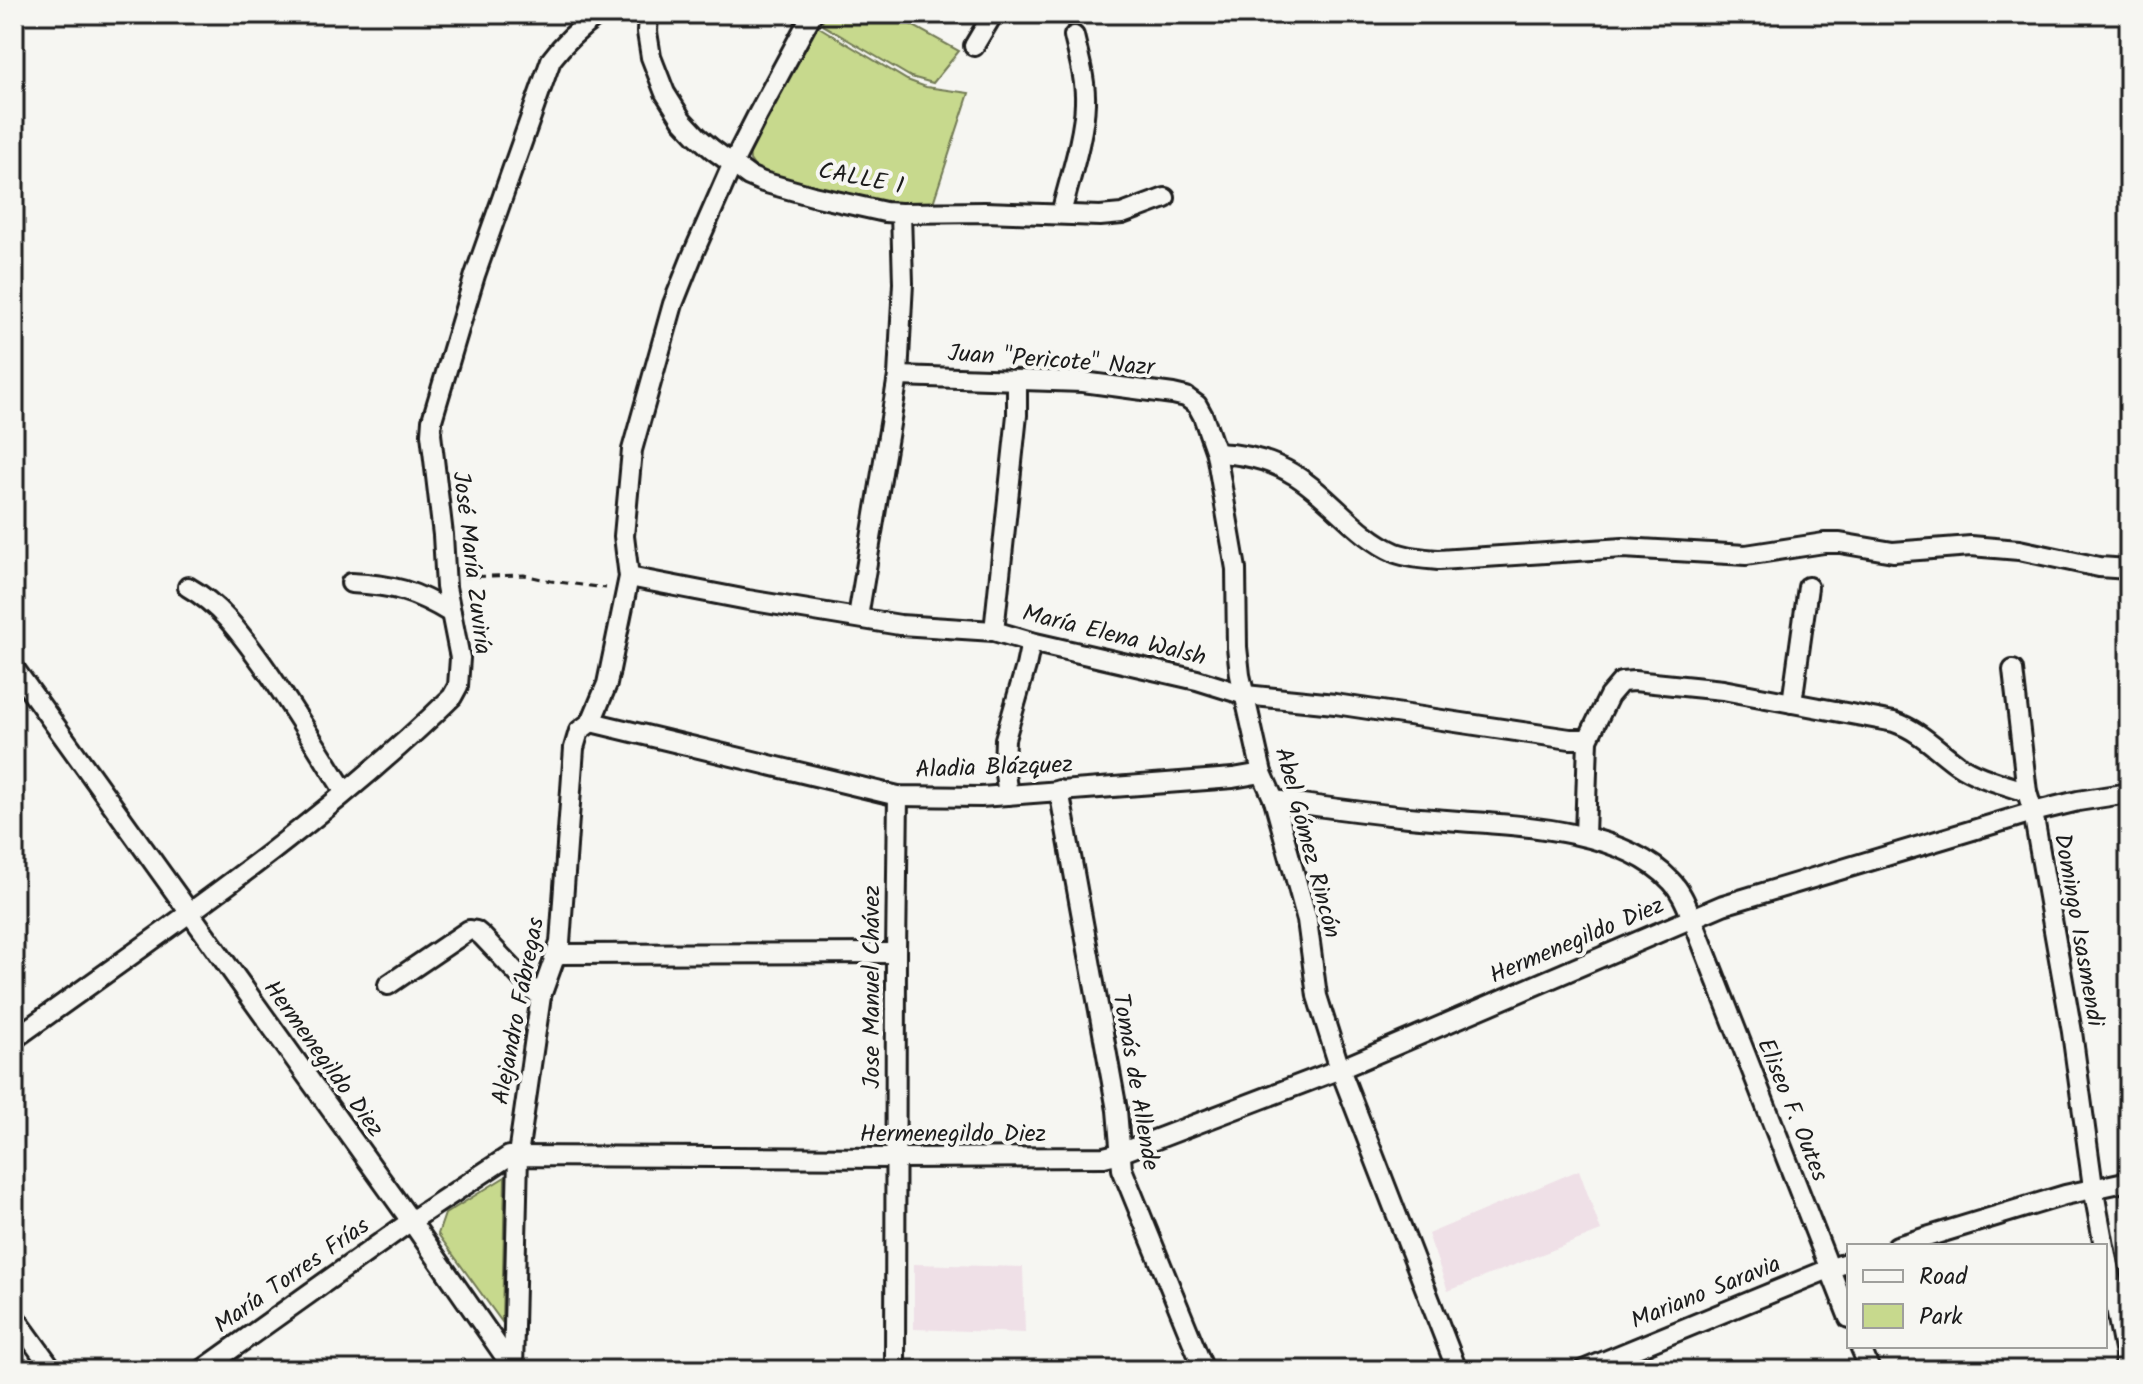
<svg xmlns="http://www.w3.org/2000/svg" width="2143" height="1384" viewBox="0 0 2143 1384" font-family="Kalam,sans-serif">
<rect width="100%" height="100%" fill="#f6f6f2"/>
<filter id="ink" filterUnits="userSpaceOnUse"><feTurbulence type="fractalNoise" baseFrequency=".0125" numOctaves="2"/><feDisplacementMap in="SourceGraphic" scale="16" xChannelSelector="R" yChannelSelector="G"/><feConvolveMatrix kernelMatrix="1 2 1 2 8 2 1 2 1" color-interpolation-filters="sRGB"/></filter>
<g filter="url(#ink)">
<g fill="#efe0e7">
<polygon points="1579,1170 1601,1231 1448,1291 1428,1234"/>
<polygon points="914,1264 1023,1267 1025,1333 914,1329"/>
</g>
<g fill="#c7d98d" stroke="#727a54" stroke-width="2">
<polygon points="827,14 892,14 959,51 933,83 911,77 821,24"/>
<polygon points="814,24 907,80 926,87 969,93 932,206 890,204 820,191 759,173 750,160 749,149"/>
<polygon points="505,1177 502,1322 438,1234 445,1214"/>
</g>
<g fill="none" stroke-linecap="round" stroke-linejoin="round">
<defs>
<g id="minor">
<polyline points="648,14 647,32 651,57 665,93 682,120 697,136 712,149 749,176 763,182 813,196 885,212 901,213 985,212 1100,216 1122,214 1165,198"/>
<polyline points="974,46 993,14"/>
<path d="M1061,214c8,-34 23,-76 24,-111 1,-22 -6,-45 -11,-67"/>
<polyline points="898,376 1083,382 1173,394 1186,397 1197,405 1203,416 1216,453 1236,569 1237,647 1240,675 1262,773 1274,800 1307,920 1317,996 1340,1069 1457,1370"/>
<path d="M1216,453c27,1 53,6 77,21 37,22 63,62 103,79 14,5 29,6 43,7l184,-12 123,7 78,-12h16l53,9 78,-6 48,4 80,17 30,2"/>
<polyline points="629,577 748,600 900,625 994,631 1031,642 1197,680 1245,695 1335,704 1570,739 1588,739"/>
<path d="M351,583c42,2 64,8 100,30"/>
<path d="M188,587c32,18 51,45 73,75 30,42 56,86 84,130"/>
<polyline points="858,617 898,376 903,283 901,213"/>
<polyline points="994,631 1017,415 1017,381"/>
<polyline points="14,668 411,1221 513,1368"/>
<polyline points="2013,670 2027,792 2033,812 2072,1032 2093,1187 2104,1246"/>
<polyline points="1792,703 1808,587"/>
<polyline points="591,722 898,796 981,797 1233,778 1262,773"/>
<polyline points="1059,790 1117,1110 1122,1169 1204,1370"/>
<polyline points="1008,795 1004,767 1005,739 1026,666 1031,642"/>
<path d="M1274,800c48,7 97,14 146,18 74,7 197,5 251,63 10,10 15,23 21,37l157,400"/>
<path d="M1585,836l3,-97 21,-43 12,-14 13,-1 89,9 171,32c25,8 42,27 63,42 20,14 47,20 70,28"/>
<polyline points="557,954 896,953"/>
<polyline points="388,985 469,930 476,931 482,936 534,991 541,996"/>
<path d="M14,1039c150,-108 306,-213 438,-342l6,-11 2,-28 -14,-71 -3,-52 -12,-101 1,-14 43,-145 76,-215c14,-19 29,-32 48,-46"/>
<polyline points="1897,1246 2065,1195 2129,1181"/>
<polyline points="2105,1250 2125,1355 2124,1370"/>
<polyline points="14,1316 53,1370"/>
<polyline points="1860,1346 1870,1370"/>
<polyline points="202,1370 411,1221 509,1156 896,1158 1104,1157 1120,1153 1340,1069 1723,905 2033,812 2078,801 2129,793"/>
<polyline points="513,1370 518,1155 541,996 560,943 574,748 579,731 591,722 607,684 629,577 624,536 632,450 673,304 693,254 733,163 757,116 812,14"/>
<polyline points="895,1370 896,953 898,796"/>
<polyline points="1583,1370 1829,1269 1849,1262"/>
</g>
</defs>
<use href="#minor" stroke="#1c1c1c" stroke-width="24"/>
<polyline stroke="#1c1c1c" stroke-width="3" stroke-dasharray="8 6" stroke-linecap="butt" points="463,577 524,575 551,581 606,588"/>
<use href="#minor" stroke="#f6f6f2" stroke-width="18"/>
</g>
</g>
<g text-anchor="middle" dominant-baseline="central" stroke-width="8" stroke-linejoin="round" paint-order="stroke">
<g font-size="24" fill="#1c1c1c" stroke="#f6f6f2">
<text transform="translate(861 179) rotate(11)">CALLE 1</text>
<text transform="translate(1051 361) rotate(4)">Juan "Pericote" Nazr</text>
<text transform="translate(471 563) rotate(83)">José María Zuviría</text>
<text transform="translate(1114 636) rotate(14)">María Elena Walsh</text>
<text transform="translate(994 768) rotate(-2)">Aladia Blázquez</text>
<text transform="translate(1307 843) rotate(75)">Abel Gómez Rincón</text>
<text transform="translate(2078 930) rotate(80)">Domingo Isasmendi</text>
<text transform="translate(1577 941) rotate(-23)">Hermenegildo Diez</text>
<text transform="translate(872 987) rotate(-90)">Jose Manuel Chávez</text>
<text transform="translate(519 1011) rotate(-79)">Alejandro Fábregas</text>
<text transform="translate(323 1059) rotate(54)">Hermenegildo Diez</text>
<text transform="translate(1135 1082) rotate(80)">Tomás de Allende</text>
<text transform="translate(1792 1110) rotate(68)">Eliseo F. Outes</text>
<text x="953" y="1134">Hermenegildo Diez</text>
<text transform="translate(292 1276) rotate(-35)">María Torres Frías</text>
<text transform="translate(1706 1293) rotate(-22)">Mariano Saravia</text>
</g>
</g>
<rect width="2143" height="1384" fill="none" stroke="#f6f6f2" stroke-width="48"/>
<rect x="24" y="24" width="2095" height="1336" fill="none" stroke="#1c1c1c" stroke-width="3" filter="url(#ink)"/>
<rect x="1847" y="1244" width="260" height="104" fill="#f6f6f2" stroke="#9f9f9c" stroke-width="2"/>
<rect x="1863" y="1270" width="40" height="12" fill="#f6f6f2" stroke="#9f9f9c" stroke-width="2"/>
<text x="1919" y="1284" font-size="24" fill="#1c1c1c">Road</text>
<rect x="1863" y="1304" width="40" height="24" fill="#c7d98d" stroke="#9f9f9c" stroke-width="2"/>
<text x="1919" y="1324" font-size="24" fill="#1c1c1c">Park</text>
</svg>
